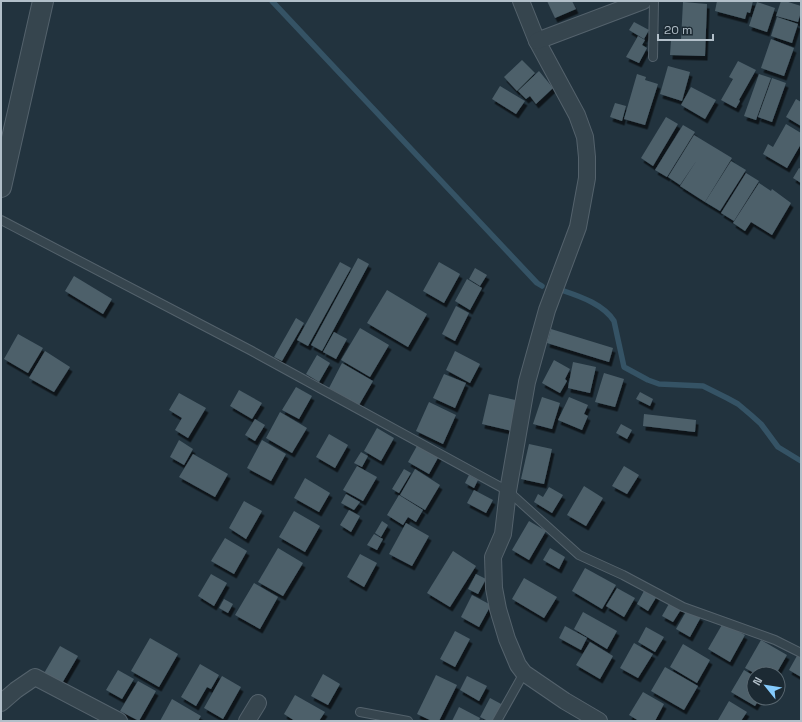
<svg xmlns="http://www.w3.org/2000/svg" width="802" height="722" viewBox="0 0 802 722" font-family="'Space Grotesk',sans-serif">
<defs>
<filter id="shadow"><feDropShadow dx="2.5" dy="4.5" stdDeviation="0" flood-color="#0009"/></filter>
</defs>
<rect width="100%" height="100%" fill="#22333e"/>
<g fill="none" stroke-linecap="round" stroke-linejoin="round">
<g stroke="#355365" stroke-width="5.5">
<polyline points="272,1 537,283 542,286"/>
<path d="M564,291c18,6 40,14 50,30l10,46 24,13 11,4 44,2 24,12 11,6 13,11 10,9 17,23 23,14"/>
</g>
</g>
<g fill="#4d606b" filter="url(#shadow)">
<polygon points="547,1 572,1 576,9 555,18"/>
<polygon points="717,1 753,1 750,13 747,12 745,19 715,11"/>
<polygon points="781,1 785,1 801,6 801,12 798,22 776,16"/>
<polygon points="683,2 707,4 705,56 670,55 671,40 681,40"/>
<polygon points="757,2 775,8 767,32 749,26"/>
<polygon points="777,17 798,24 792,43 771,36"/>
<polygon points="634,22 649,30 644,39 629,30"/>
<polygon points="638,36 645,40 642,45 647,48 639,63 626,57"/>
<polygon points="771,39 794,48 784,76 761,68"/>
<polygon points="522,60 535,73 517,91 504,77"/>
<polygon points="738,61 756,70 739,100 740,101 736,108 721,100 733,79 729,77"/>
<polygon points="668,66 690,72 682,101 660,94"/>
<polygon points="539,71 553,88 536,104 530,96 526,99 518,91"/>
<polygon points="637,74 646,77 645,80 658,84 645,125 624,119"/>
<polygon points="759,74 771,78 756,120 744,116"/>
<polygon points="772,78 786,83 772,122 758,117"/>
<polygon points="500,86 525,101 516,114 492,99"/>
<polygon points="691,87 716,100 705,119 681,105"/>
<polygon points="796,99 801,102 801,126 786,117"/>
<polygon points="615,103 626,106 622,121 610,117"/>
<polygon points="666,117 678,124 653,166 641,158"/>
<polygon points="786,124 801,133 801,144 787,168 763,154 768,144 773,147"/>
<polygon points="683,125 695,132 667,177 655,170"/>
<polygon points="694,135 732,158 705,202 680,186 697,160 680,185 668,177"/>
<polygon points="731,161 746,170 720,211 705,202"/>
<polygon points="799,168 801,169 801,183 793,178"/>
<polygon points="746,173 759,181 734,221 721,213"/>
<polygon points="759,183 771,191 772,189 791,203 772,235 751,222 745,231 733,223"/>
<polygon points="358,258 369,264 322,351 311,345"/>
<polygon points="340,262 351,268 308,346 297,340"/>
<polygon points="439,262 460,274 444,303 423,291"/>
<polygon points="475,268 487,275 480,286 469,279"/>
<polygon points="74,276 112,299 103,314 65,291"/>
<polygon points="467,279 482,288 470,310 455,301"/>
<polygon points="387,290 427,314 408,347 367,323"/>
<polygon points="456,306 469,313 455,341 442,334"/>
<polygon points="296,318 304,323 282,361 274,357"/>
<polygon points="360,328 389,345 370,377 341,360"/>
<polygon points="551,329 613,348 609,362 547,343"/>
<polygon points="334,332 347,339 336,359 323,352"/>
<polygon points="18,334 43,348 28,373 4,359"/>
<polygon points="45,351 70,367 54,392 29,378"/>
<polygon points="455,351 480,364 470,383 446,370"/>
<polygon points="317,355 330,363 319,382 306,374"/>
<polygon points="554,360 570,369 565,379 567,381 560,393 542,383"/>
<polygon points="573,362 596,367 590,393 568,388"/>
<polygon points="342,363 373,381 359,405 329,388"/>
<polygon points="604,373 624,379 615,407 595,402"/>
<polygon points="444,374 466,383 455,408 433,398"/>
<polygon points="296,387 312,396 299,419 282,410"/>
<polygon points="239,390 262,403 252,419 230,406"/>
<polygon points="640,392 653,399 650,406 636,399"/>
<polygon points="179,393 206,408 188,438 175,430 182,418 169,410"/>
<polygon points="489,394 520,401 512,431 482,424"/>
<polygon points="542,397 560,403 552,429 533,424"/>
<polygon points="569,397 588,405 584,414 588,416 582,430 558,420"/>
<polygon points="429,402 456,415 443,444 416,431"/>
<polygon points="280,412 307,428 292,453 266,438"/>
<polygon points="644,414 696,420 695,432 643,426"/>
<polygon points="255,419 265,425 255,441 245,435"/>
<polygon points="621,424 632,430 627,439 616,433"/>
<polygon points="377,428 394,438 381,461 364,451"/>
<polygon points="329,434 348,445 335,468 316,457"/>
<polygon points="179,440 193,449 184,465 170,457"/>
<polygon points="262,440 286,454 271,481 247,468"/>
<polygon points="418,444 439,456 429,474 408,462"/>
<polygon points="529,444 552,449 544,484 521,479"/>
<polygon points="361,452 368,456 362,467 354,463"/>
<polygon points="193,454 228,474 215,497 179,477"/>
<polygon points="357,466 377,477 363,501 343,490"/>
<polygon points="624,466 639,475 627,494 612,486"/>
<polygon points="404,469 411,473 399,493 392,489"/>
<polygon points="415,469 440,485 425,510 400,495"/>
<polygon points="469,475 478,480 474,488 465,483"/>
<polygon points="305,478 330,493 319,512 294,498"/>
<polygon points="584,486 603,498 586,526 567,515"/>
<polygon points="549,487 563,495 552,513 534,502 538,494 543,497"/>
<polygon points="474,490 493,500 486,513 467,503"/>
<polygon points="346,494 360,502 354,510 341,503"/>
<polygon points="399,495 423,510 416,522 408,517 403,525 387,515"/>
<polygon points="244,501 262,511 246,539 229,528"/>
<polygon points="349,510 360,516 351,532 340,525"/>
<polygon points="294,511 320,526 305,552 279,537"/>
<polygon points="382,521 388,525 381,537 375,533"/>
<polygon points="529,521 546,531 529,560 512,550"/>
<polygon points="406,523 429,536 412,566 389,554"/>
<polygon points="374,534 383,539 377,550 367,545"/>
<polygon points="225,538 247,551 234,574 211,561"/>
<polygon points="278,548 303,563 283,596 258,582"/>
<polygon points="550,548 565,557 559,569 543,560"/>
<polygon points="453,551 476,566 450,607 427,593"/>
<polygon points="360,554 377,563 364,587 347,577"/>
<polygon points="585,568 616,585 602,609 572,591"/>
<polygon points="211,574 227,583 214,606 198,596"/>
<polygon points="476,574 486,579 478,594 468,589"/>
<polygon points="524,578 557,597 544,618 512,599"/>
<polygon points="254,583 278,597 260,629 235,615"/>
<polygon points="617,588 635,598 624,617 606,606"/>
<polygon points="645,589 657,596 648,611 637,604"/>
<polygon points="472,595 491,605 479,627 461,617"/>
<polygon points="224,599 233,604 228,613 219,608"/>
<polygon points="670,602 682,608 673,622 662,616"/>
<polygon points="687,610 701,617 690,637 676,629"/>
<polygon points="583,612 617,631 607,649 574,629"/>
<polygon points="723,623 745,635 730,662 708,649"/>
<polygon points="565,626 587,638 581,650 559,638"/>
<polygon points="646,627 664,637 655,652 638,642"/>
<polygon points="455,631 470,639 455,667 440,659"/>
<polygon points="150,638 178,654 159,687 131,671"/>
<polygon points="761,640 787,655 776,674 756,674 745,668"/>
<polygon points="590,642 613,656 600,679 576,665"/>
<polygon points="634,643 653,654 638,678 620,668"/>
<polygon points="683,644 710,660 697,683 670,667"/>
<polygon points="60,646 78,656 61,685 43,675"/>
<polygon points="798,654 801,656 801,677 789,670"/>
<polygon points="200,664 219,675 211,689 207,687 196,706 181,697"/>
<polygon points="665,667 698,686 684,710 651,691"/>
<polygon points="118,670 134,679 122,699 106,690"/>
<polygon points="744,670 754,676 754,698 760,698 755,706 731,692"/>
<polygon points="323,674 340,684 328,705 311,696"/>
<polygon points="436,675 457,685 439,721 432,721 417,714"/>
<polygon points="222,676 241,687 223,719 204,708"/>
<polygon points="467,676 487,686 479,701 460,690"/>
<polygon points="138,681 156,691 139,721 120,711"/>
<polygon points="643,692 664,704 655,721 639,721 629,715"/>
<polygon points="295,695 325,712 319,721 295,721 284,714"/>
<polygon points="490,698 503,705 495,721 488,721 480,717"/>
<polygon points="172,699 201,716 198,721 160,721"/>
<polygon points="729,701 747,712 741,721 718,720"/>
<polygon points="459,707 480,718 479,721 452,721"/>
</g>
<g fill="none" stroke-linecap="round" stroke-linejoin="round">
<defs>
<g id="service">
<polyline points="653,57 654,1"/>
<polyline points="1,220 250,350 508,491 579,555 623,575 683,607 775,640 801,653"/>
<polyline points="360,712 408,721"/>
<polyline points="497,721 524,673"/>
</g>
<g id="minor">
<polyline points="521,1 537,41 577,115 585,137 587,157 587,178 578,227 547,310 527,382 508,491 503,534 493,557 494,588 498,609 507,639 518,665 524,673 565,701 599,721"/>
<polyline points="537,41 643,1"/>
<polyline points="1,703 16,690 35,677 119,721"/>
<polyline points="247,721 258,703"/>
</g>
<polyline id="tertiary" points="1,187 43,1"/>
</defs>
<use href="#service" stroke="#54626c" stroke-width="10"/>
<use href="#minor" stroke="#54626c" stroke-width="18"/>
<use href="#tertiary" stroke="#54626c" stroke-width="22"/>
<use href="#service" stroke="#36454e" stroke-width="8"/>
<use href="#minor" stroke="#36454e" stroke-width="16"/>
<use href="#tertiary" stroke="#36454e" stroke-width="20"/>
</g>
<rect width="802" height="722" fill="none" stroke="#b2bfc9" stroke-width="4"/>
<g transform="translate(766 686) rotate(300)"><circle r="19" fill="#1c2a33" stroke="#58666f"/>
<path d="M0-3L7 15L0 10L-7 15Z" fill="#84cafc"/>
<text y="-6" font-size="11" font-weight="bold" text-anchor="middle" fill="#b2bfc9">N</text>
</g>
<path d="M658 34v6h55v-6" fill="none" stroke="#b2bfc9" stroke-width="2"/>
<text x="664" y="34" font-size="12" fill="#b2bfc9" stroke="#1c2a33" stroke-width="3" paint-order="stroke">20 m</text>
</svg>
